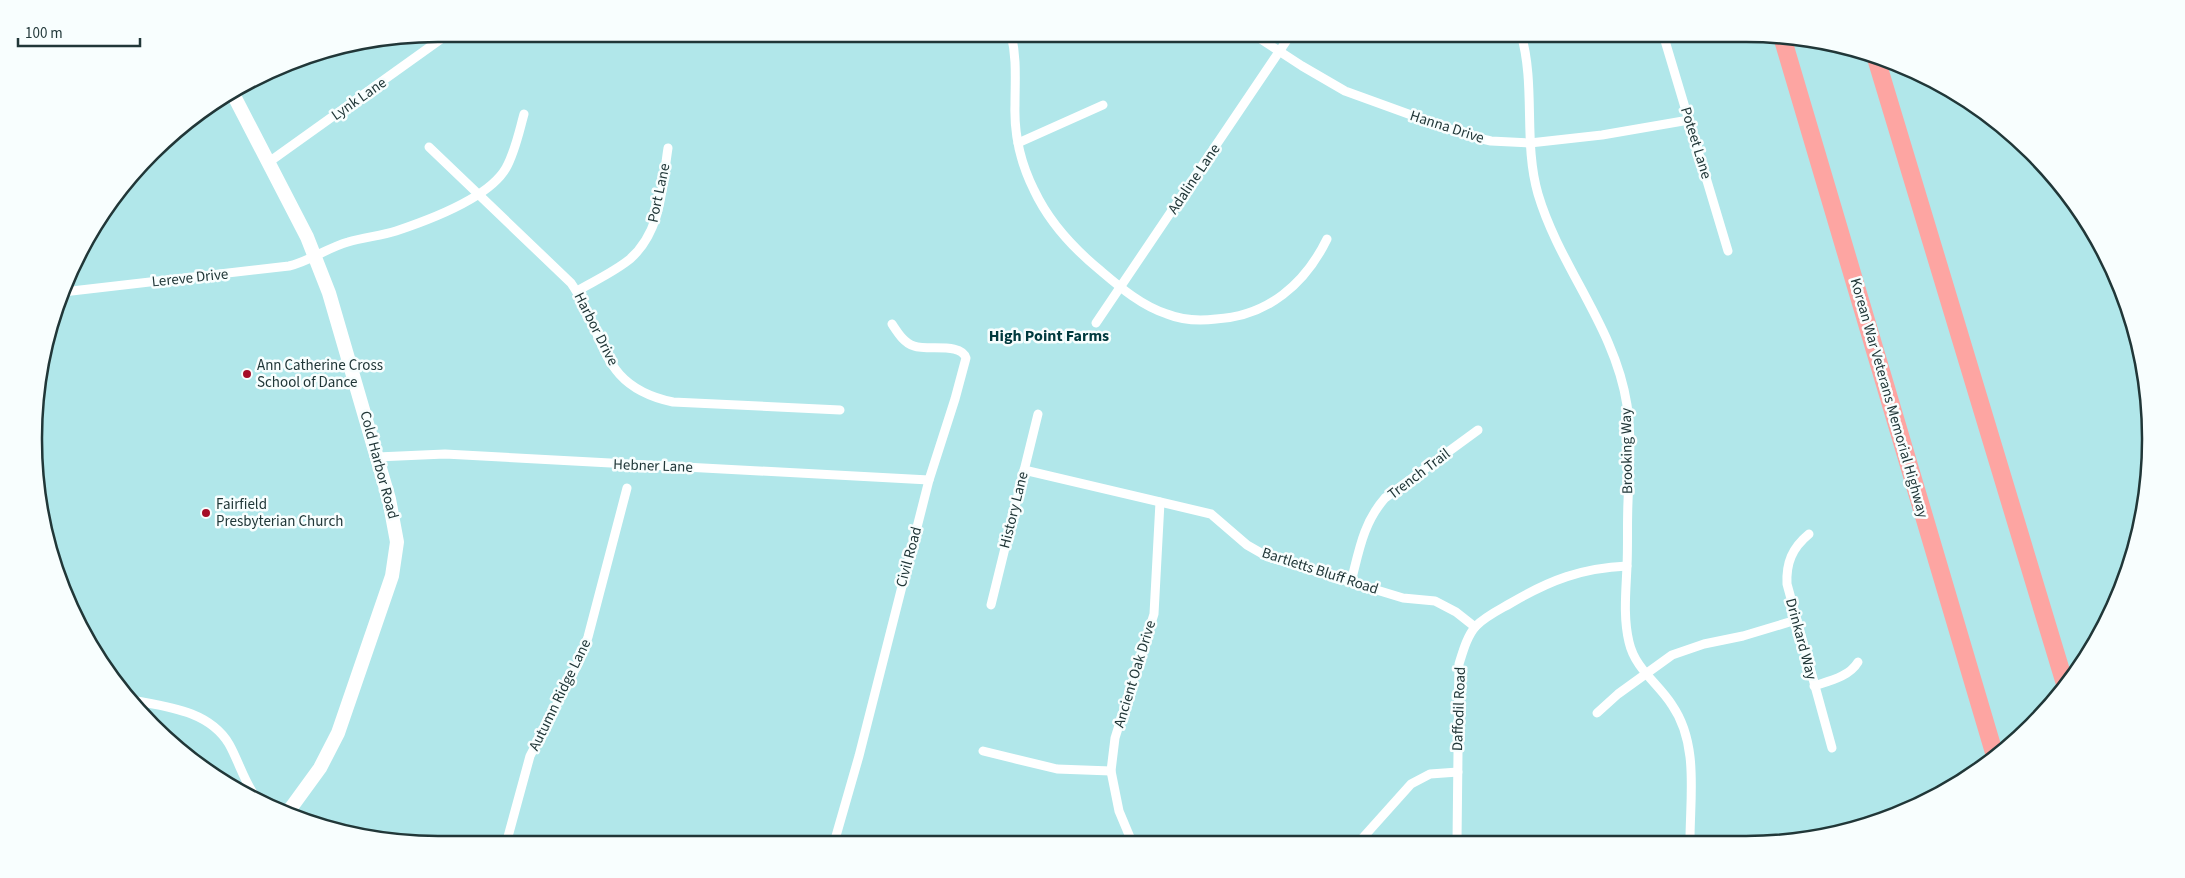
<svg xmlns="http://www.w3.org/2000/svg" width="2185" height="878" viewBox="0 0 2185 878" font-family="'Source Sans 3',sans-serif">
<rect width="100%" height="100%" fill="#b1e7ea"/>
<g fill="none" stroke-linecap="round" stroke-linejoin="round">
<g stroke="#fff" stroke-width="9">
<path d="M1011,34c6,24 4,46 4,71 -1,29 6,59 19,85 15,32 40,59 67,81 20,17 41,35 66,43 15,6 33,7 49,5 52,-3 89,-35 111,-80"/>
<polyline points="1253,34 1302,66 1345,91 1469,136 1491,141 1530,143 1602,135 1689,120"/>
<path d="M1521,34c15,52 2,108 17,160 22,74 77,133 89,211 5,32 2,65 1,97 -1,22 0,43 -1,64 -1,25 -4,51 2,76 6,27 29,41 43,63 27,39 18,91 18,136"/>
<polyline points="1663,34 1728,251"/>
<polyline points="1018,143 1103,105"/>
<path d="M429,147l142,136c36,52 26,103 102,119l167,8"/>
<polyline points="269,162 448,34"/>
<path d="M577,291c17,-10 37,-19 53,-32 32,-28 32,-73 38,-111"/>
<path d="M63,292l226,-26c21,-5 38,-18 59,-24 16,-5 33,-6 48,-11 33,-11 93,-33 110,-63 9,-16 13,-36 18,-54"/>
<polyline points="1096,323 1291,34"/>
<polyline points="377,457 445,454 929,480"/>
<polyline points="1024,470 1211,514 1247,545 1268,557 1403,598 1435,601 1456,612 1475,627"/>
<path d="M1809,534c-17,14 -23,29 -22,50l45,164"/>
<path d="M1351,582c8,-31 12,-59 34,-84l93,-68"/>
<polyline points="991,605 1038,414"/>
<path d="M1814,686c15,-5 35,-9 44,-24"/>
<path d="M137,701c33,6 73,11 92,43 9,16 14,34 24,49"/>
<polyline points="1597,713 1618,694 1672,655 1704,644 1743,636 1796,620"/>
<polyline points="983,751 1057,769 1111,771"/>
<polyline points="1132,842 1119,811 1111,771 1115,738 1154,614 1160,502"/>
<polyline points="1359,842 1411,784 1430,774 1458,772"/>
<path d="M1457,842l2,-178c4,-13 8,-28 17,-38 10,-10 23,-16 35,-23 39,-23 71,-35 116,-37"/>
<path d="M834,843l25,-87 70,-276 26,-81 11,-41c-5,-16 -38,-7 -52,-12 -10,-3 -16,-13 -22,-22"/>
<polyline points="506,844 530,756 579,662 588,637 627,488"/>
</g>
<polyline stroke="#fff" stroke-width="14" points="232,92 307,237 329,293 389,499 397,542 392,576 338,733 320,768 288,812"/>
<g stroke="#fda5a2" stroke-width="18">
<polyline points="1783,40 1995,756"/>
<polyline points="1875,55 2065,684"/>
</g>
</g>
<g fill="#a60c27" stroke="#f8fefe" stroke-width="2">
<circle cx="247" cy="374" r="5"/>
<circle cx="206" cy="513" r="5"/>
</g>
<g text-anchor="middle" dominant-baseline="central" stroke-width="5" stroke-linejoin="round" paint-order="stroke">
<g font-size="15" fill="#213738" stroke="#f8fefe">
<text transform="translate(359 99) rotate(-35)">Lynk Lane</text>
<text transform="translate(1447 127) rotate(18)">Hanna Drive</text>
<text transform="translate(1696 143) rotate(73)">Poteet Lane</text>
<text transform="translate(1194 179) rotate(-56)">Adaline Lane</text>
<text transform="translate(659 193) rotate(-78)">Port Lane</text>
<text transform="translate(190 278) rotate(-6)">Lereve Drive</text>
<text transform="translate(596 329) rotate(63)">Harbor Drive</text>
<text transform="translate(1889 398) rotate(74)">Korean War Veterans Memorial Highway</text>
<text transform="translate(1627 451) rotate(-91)">Brooking Way</text>
<text transform="translate(379 465) rotate(75)">Cold Harbor Road</text>
<text transform="translate(653 466) rotate(2)">Hebner Lane</text>
<text transform="translate(1419 474) rotate(-37)">Trench Trail</text>
<text transform="translate(1014 510) rotate(-76)">History Lane</text>
<text transform="translate(909 557) rotate(-75)">Civil Road</text>
<text transform="translate(1320 571) rotate(18)">Bartletts Bluff Road</text>
<text transform="translate(1801 639) rotate(75)">Drinkard Way</text>
<text transform="translate(1135 674) rotate(-73)">Ancient Oak Drive</text>
<text transform="translate(560 695) rotate(-64)">Autumn Ridge Lane</text>
<text transform="translate(1459 709) rotate(-88)">Daffodil Road</text>
</g>
<g font-size="15" fill="#213738" stroke="#f8fefe" text-anchor="start">
<text x="257" y="365">Ann Catherine Cross<tspan x="257" dy="17">School of Dance</tspan></text>
<text x="216" y="504">Fairfield<tspan x="216" dy="17">Presbyterian Church</tspan></text>
</g>
<g font-size="16" font-weight="bold" fill="#003a3e" stroke="#f8fefe">
<text x="1049" y="336">High Point Farms</text>
</g>
</g>
<path d="M0 0H2185V878H0ZM438 42H1746A396 396 0 0 1 2142 438V440A396 396 0 0 1 1746 836H438A396 396 0 0 1 42 440V438A396 396 0 0 1 438 42Z" fill="#f8fefe" fill-rule="evenodd"/>
<path fill="none" stroke="#213738" stroke-width="2.5" d="M438 42H1746A396 396 0 0 1 2142 438V440A396 396 0 0 1 1746 836H438A396 396 0 0 1 42 440V438A396 396 0 0 1 438 42Z"/>
<path d="M18 38v8h122v-8" fill="none" stroke="#213738" stroke-width="2.5"/>
<text x="25" y="38" font-size="15" fill="#213738" stroke="#f8fefe" stroke-width="4" paint-order="stroke">100 m</text>
</svg>
